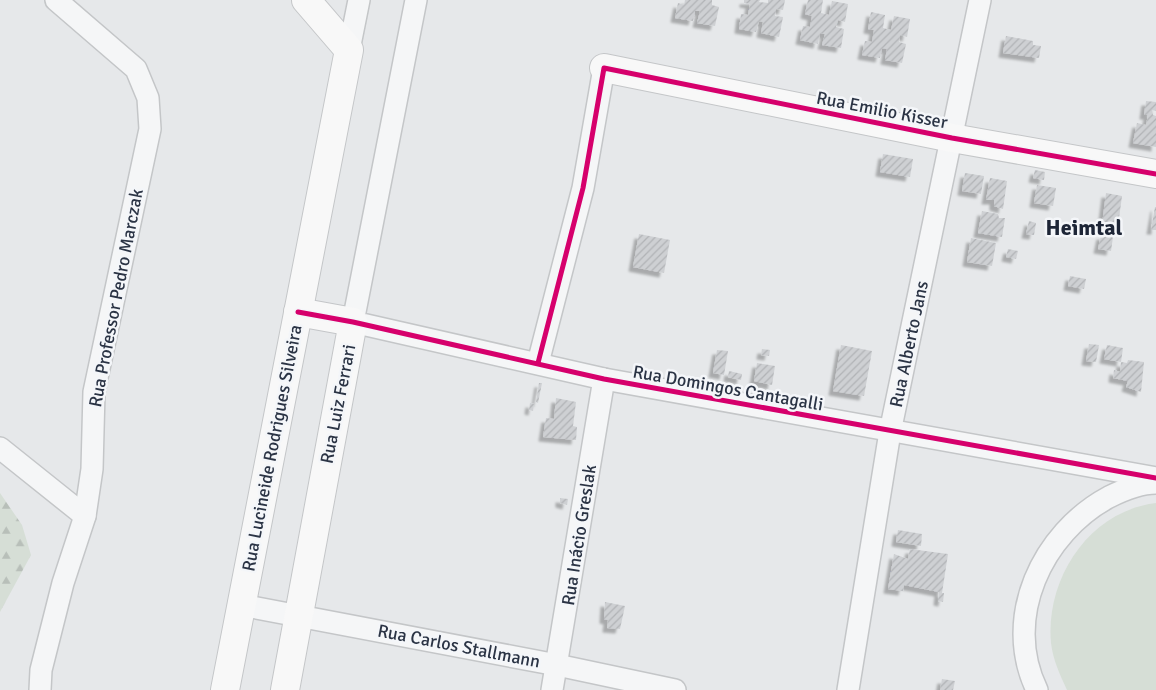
<svg xmlns="http://www.w3.org/2000/svg" width="1156" height="690" viewBox="0 0 1156 690" font-family="Signika,sans-serif">
<defs>
<pattern id="forest-firs" width="22" height="20" patternUnits="userSpaceOnUse" patternTransform="scale(1.25)"><rect width="22" height="20" fill="#d6ded6"/><path d="M5 1l3.5 6h-7zM16 11l3.5 6h-7z" fill="#b8bfb9"/></pattern>
<pattern id="building-hatch" width="6" height="6" patternUnits="userSpaceOnUse" patternTransform="scale(1.25)"><rect width="6" height="6" fill="#ced0d3"/><path d="M-1 1l2-2M0 6l6-6M5 7l2-2" fill="none" stroke="#b1b3b6"/></pattern>
<filter id="shadow"><feDropShadow dx="-4.5" dy="4.5" stdDeviation="1" flood-color="#0004"/></filter>
</defs>
<rect width="100%" height="100%" fill="#e6e8ea"/>
<polygon fill="url(#forest-firs)" points="0,493 22,525 31,555 0,612"/>
<path fill="#d6ded6" d="M1156,503v187h-89c-7,-15 -14,-30 -16,-47 -6,-64 38,-132 105,-140z"/>
<g fill="url(#building-hatch)" filter="url(#shadow)">
<polygon points="685,0 712,0 712,5 719,7 715,26 697,23 700,11 695,11 693,21 675,18 678,3 684,5"/>
<polygon points="744,0 760,0 759,2 768,3 768,0 785,0 783,10 776,9 775,16 783,17 779,37 761,33 763,22 759,21 756,32 739,29 741,14 748,15 750,4 744,3"/>
<polygon points="808,0 823,0 821,13 829,15 832,1 848,4 845,22 838,20 836,27 844,29 841,48 822,45 825,34 820,33 818,44 800,40 803,26 810,27 812,16 805,14"/>
<polygon points="871,12 885,15 883,28 891,30 894,16 910,19 907,37 900,35 899,42 906,44 902,63 885,60 887,49 882,48 880,58 862,55 865,41 872,42 874,30 868,29"/>
<polygon points="1006,36 1033,41 1033,45 1041,46 1039,58 1003,53"/>
<polygon points="1146,101 1156,102 1156,111 1152,110 1153,115 1156,116 1156,147 1133,143 1137,123 1146,125 1148,115 1144,115"/>
<polygon points="883,154 913,159 910,177 880,172"/>
<polygon points="1035,170 1045,172 1044,180 1033,178"/>
<polygon points="965,173 984,176 981,194 962,191"/>
<polygon points="990,178 1007,181 1003,209 994,206 994,200 986,200"/>
<polygon points="1037,185 1056,188 1053,206 1034,203"/>
<polygon points="1106,193 1122,196 1118,226 1113,227 1113,233 1107,232 1108,226 1102,225"/>
<polygon points="1155,207 1156,207 1156,230 1151,230"/>
<polygon points="982,211 998,214 999,218 1005,218 1002,237 978,233"/>
<polygon points="1029,221 1036,223 1034,235 1026,234"/>
<polygon points="639,234 670,240 664,273 633,267"/>
<polygon points="1101,235 1113,237 1111,251 1098,249"/>
<polygon points="971,238 996,243 992,266 967,262"/>
<polygon points="1008,249 1018,251 1016,259 1006,257"/>
<polygon points="1070,276 1086,279 1084,289 1068,286"/>
<polygon points="1089,344 1099,345 1096,362 1086,361"/>
<polygon points="841,345 872,351 864,396 833,391"/>
<polygon points="1107,345 1123,348 1121,362 1127,363 1128,360 1144,362 1141,392 1126,387 1128,381 1113,378 1114,370 1120,372 1121,362 1104,359"/>
<polygon points="762,349 770,350 769,356 761,355"/>
<polygon points="717,350 728,351 724,375 713,373"/>
<polygon points="757,363 775,366 772,385 754,381"/>
<polygon points="729,371 742,374 741,380 728,377"/>
<polygon points="539,383 542,383 538,403 536,402"/>
<polygon points="556,398 576,402 573,426 577,427 576,440 543,437 546,418 554,419"/>
<polygon points="530,403 534,404 533,411 529,410"/>
<polygon points="560,498 568,499 567,505 560,503"/>
<polygon points="898,530 922,534 921,546 896,542"/>
<polygon points="910,549 948,554 942,593 944,593 943,602 938,601 939,592 904,585 903,591 888,589 894,554 908,559"/>
<polygon points="605,602 625,606 620,629 607,628 608,620 604,619"/>
<polygon points="942,679 955,681 953,690 940,690"/>
</g>
<g fill="none" stroke-linecap="round" stroke-linejoin="round">
<defs>
<g id="street">
<polyline points="416,0 353,322 604,379 1156,478"/>
<polyline points="349,50 359,0"/>
<polyline points="538,363 583,188 604,68"/>
<polyline points="0,448 85,516"/>
<polyline points="241,605 557,665 675,690"/>
<polyline points="40,690 41,670 63,583 85,516 92,469 94,392 150,129 148,98 136,69 56,0"/>
<polyline points="552,690 604,379"/>
<polyline points="848,690 890,432 980,0"/>
<path d="M1037,690c-35,-72 5,-157 72,-193 14,-7 30,-14 47,-14"/>
</g>
<g id="secondary">
<polyline points="604,68 952,138 1156,174"/>
<polyline points="225,690 349,50 306,0"/>
<polyline points="285,690 353,322 298,312"/>
</g>
</defs>
<use href="#street" stroke="#c4c6c8" stroke-width="24"/>
<use href="#secondary" stroke="#c4c6c8" stroke-width="30"/>
<use href="#street" stroke="#f5f6f7" stroke-width="21"/>
<use href="#secondary" stroke="#f8f8f8" stroke-width="28"/>
<defs>
<g id="cycleway">
<polyline points="298,312 353,322 604,379 1156,478"/>
<polyline points="538,363 583,188 604,68 952,138 1156,174"/>
</g>
</defs>
<use href="#cycleway" stroke="#f4f6f9" stroke-width="8"/>
<use href="#cycleway" stroke="#d6006c" stroke-width="5"/>
</g>
<g text-anchor="middle" dominant-baseline="central" stroke-width="5" stroke-linejoin="round" paint-order="stroke">
<g font-size="18" fill="#2b3445" stroke="#f4f6f9">
<text transform="translate(882 110) rotate(11)">Rua Emilio Kisser</text>
<text transform="translate(116 298) rotate(-79)">Rua Professor Pedro Marczak</text>
<text transform="translate(909 344) rotate(-78)">Rua Alberto Jans</text>
<text transform="translate(728 388) rotate(10)">Rua Domingos Cantagalli</text>
<text transform="translate(338 404) rotate(-79)">Rua Luiz Ferrari</text>
<text transform="translate(272 448) rotate(-79)">Rua Lucineide Rodrigues Silveira</text>
<text transform="translate(579 535) rotate(-81)">Rua Inácio Greslak</text>
<text transform="translate(459 646) rotate(11)">Rua Carlos Stallmann</text>
</g>
<g font-size="22" font-weight="bold" fill="#1d2536" stroke="#f4f6f9">
<text x="1084" y="227">Heimtal</text>
</g>
</g>
</svg>
